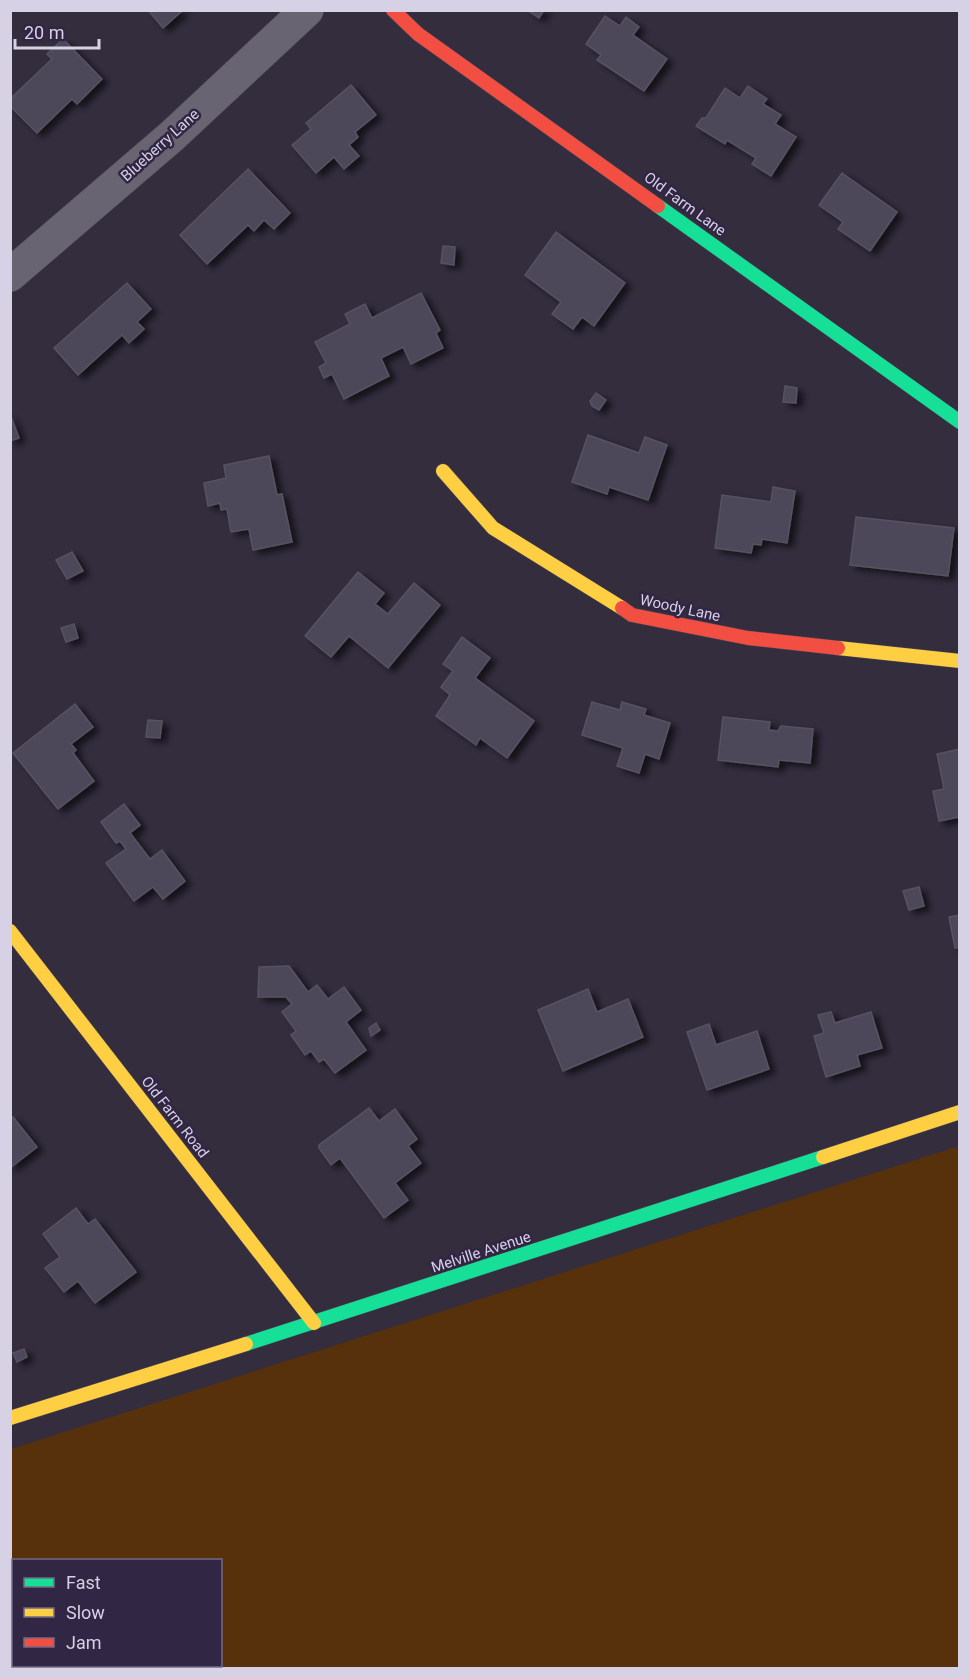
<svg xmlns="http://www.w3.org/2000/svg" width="970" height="1679" viewBox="0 0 970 1679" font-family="Roboto,sans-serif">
<defs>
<filter id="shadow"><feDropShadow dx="6" dy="4" stdDeviation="3" flood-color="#0009"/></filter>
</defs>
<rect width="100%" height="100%" fill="#332d3e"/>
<path fill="#56310c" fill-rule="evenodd" d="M959,1146v522h-948v-219zM14,1560h206v106h-206z"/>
<g fill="#4e475a" stroke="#575261" stroke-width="1.5" filter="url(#shadow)">
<polygon points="148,10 183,10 163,28"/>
<polygon points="527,10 544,10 539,18"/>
<polygon points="605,16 620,26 626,17 639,27 633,35 667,59 644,91 597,60 601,55 586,44"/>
<polygon points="63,39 102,79 77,104 72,99 37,133 10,106 10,99 52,59 47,54"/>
<polygon points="351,85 376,115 355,132 358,137 349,145 359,156 344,169 334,157 316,173 292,145 311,129 306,123"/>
<polygon points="748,86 767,99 763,104 781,115 775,124 796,137 771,176 752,164 756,158 727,140 725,144 696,126 702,118 706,118 725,88 740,98"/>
<polygon points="248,169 290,213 274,229 264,220 254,231 248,225 207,264 180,235"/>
<polygon points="842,173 897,212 870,251 838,229 843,222 819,205"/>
<polygon points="556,232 625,283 594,326 582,317 573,329 552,314 561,302 525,275"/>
<polygon points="443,246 455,247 454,265 441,263"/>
<polygon points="127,283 151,309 137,322 144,329 129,343 122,335 78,375 54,348"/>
<polygon points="421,293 440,330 436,333 443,348 411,364 403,347 381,358 389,376 344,399 332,374 324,378 319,367 326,363 315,342 350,324 345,314 365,304 372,318"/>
<polygon points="785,386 797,388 796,403 783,402"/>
<polygon points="596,393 606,400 599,410 592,406 590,401"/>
<polygon points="10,414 19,438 10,441"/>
<polygon points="588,435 639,453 645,437 667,445 648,500 609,487 607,494 572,482"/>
<polygon points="269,456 277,495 282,494 292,542 253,550 249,529 231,532 227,509 221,510 220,503 208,506 204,483 226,478 224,465"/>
<polygon points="773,487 795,491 787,543 762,539 761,545 753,544 751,553 715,548 722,495 771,502"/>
<polygon points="856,517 954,528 948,576 850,565"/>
<polygon points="72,552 83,571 67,579 56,560"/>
<polygon points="358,572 384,593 375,604 388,614 414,583 440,605 388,668 349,636 331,657 305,636"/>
<polygon points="74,624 78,638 66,642 61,628"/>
<polygon points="462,637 490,658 475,678 534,721 507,758 480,738 476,745 436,716 450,695 441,687 453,671 443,664"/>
<polygon points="592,702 620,710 622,702 646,709 644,715 670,723 659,759 645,754 639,773 617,766 623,748 582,735"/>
<polygon points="75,704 93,727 71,744 76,750 73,753 94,781 58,809 13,753"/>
<polygon points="723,717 770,722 769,730 778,731 781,726 813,729 810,763 779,760 778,767 718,760"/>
<polygon points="148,720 162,721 160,738 146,737"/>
<polygon points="960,749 960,817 939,821 933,791 944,789 937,754"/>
<polygon points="124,804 140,825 130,833 150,859 162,850 185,881 163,899 153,887 134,901 106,863 126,849 120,841 116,843 101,822"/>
<polygon points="919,887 924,906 909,910 903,891"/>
<polygon points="960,915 960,947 955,948 949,917"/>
<polygon points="289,966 308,992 317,985 328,999 344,987 361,1010 346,1022 366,1050 335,1073 324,1059 319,1062 311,1051 305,1055 291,1035 296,1031 282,1012 292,1004 286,997 258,997 259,967"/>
<polygon points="588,989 597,1012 628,999 643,1037 563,1071 538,1010"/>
<polygon points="831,1012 835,1023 871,1012 882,1048 857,1055 860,1066 826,1077 814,1036 824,1033 818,1015"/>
<polygon points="376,1023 380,1030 371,1036 369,1028"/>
<polygon points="709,1024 716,1045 757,1031 769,1069 707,1090 687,1032"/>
<polygon points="369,1108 379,1121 395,1109 417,1139 408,1146 421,1163 395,1183 408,1200 384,1218 340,1158 331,1165 319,1148 319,1145"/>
<polygon points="13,1117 37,1147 10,1168 10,1118"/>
<polygon points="76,1208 88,1224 95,1219 136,1272 95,1303 78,1281 64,1292 45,1268 60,1257 43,1234"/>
<polygon points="24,1349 27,1357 17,1362 13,1353"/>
</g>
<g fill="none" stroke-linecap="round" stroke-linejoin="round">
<defs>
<polyline id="street" points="10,275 172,136 307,10"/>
<g id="fast">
<polyline points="658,206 960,422"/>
<polyline points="246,1344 823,1157"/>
</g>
<g id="slow">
<polyline points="443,471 493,528 622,608"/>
<polyline points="838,648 960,661"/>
<polyline points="10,931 314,1323"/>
<polyline points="823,1157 960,1112"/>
<polyline points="10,1418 246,1344"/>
</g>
<g id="jam">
<polyline points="393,10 418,34 658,206"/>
<polyline points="622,608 632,615 748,638 838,648"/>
</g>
</defs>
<use href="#street" stroke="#4d4857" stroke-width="34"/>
<use href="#fast" stroke="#4d4857" stroke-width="15"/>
<use href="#slow" stroke="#4d4857" stroke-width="15"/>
<use href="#jam" stroke="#4d4857" stroke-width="15"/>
<use href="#street" stroke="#696471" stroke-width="33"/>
<use href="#fast" stroke="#16e098" stroke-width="14"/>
<use href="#slow" stroke="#ffcf43" stroke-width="14"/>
<use href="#jam" stroke="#f24e42" stroke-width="14"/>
</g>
<g text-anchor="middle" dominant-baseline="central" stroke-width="5" stroke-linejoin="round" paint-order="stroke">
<g font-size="15" fill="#d7d1e5" stroke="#322645">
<text transform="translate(160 145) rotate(-42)">Blueberry Lane</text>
<text transform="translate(685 204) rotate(36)">Old Farm Lane</text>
<text transform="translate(680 608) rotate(12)">Woody Lane</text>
<text transform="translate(175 1117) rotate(52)">Old Farm Road</text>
<text transform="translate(481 1252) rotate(-18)">Melville Avenue</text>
</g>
</g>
<rect width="970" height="1679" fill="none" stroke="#d7d1e5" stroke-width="24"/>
<rect x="12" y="1559" width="210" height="108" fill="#322645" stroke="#746a85" stroke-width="1.5"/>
<rect x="24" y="1578" width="30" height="9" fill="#16e098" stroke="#746a85" stroke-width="1.5"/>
<text x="66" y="1589" font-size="18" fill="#d7d1e5">Fast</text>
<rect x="24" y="1608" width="30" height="9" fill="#ffcf43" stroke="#746a85" stroke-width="1.5"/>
<text x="66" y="1619" font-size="18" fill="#d7d1e5">Slow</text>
<rect x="24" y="1638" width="30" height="9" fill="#f24e42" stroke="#746a85" stroke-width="1.5"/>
<text x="66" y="1649" font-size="18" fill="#d7d1e5">Jam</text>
<path d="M15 39v9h84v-9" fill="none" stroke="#d7d1e5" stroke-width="3"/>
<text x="24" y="39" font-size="18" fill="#d7d1e5" stroke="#322645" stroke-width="4.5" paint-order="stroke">20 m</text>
</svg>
